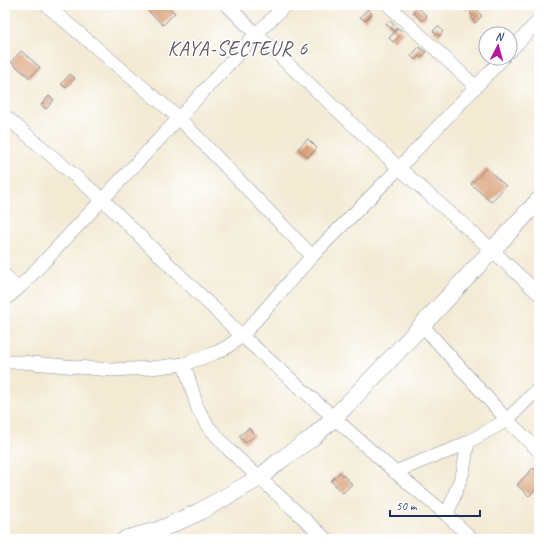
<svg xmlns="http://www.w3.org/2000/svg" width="544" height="544" viewBox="0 0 544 544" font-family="Caveat,sans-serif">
<rect width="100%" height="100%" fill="#fff"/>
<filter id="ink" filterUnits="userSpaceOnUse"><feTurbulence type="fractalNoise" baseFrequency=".025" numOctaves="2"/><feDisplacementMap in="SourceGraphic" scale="8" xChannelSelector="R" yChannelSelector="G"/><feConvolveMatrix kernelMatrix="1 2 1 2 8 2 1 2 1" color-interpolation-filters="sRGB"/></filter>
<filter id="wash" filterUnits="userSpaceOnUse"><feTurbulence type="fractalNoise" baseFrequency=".012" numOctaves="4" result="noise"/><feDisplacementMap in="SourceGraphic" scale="16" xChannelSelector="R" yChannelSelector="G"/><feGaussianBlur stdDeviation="0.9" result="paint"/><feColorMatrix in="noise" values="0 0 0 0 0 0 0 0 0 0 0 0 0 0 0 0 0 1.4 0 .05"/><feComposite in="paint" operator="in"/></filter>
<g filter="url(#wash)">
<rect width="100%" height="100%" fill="#f3ead4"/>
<g id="blocks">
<g fill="#d99e76">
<polygon points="150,5 167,5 175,13 163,25 146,9"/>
<polygon points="462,5 471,5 467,10"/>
<polygon points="417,7 427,16 422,21 413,12"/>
<polygon points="475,8 482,16 475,23 471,18 473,16 470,13"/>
<polygon points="368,9 372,14 365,21 360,17"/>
<polygon points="389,20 397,28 394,31 386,24"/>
<polygon points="438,26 443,31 439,36 433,31"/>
<polygon points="398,28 403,32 393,42 389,38"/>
<polygon points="419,47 426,52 421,58 419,56 415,60 411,56"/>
<polygon points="21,51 40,67 30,78 11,62"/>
<polygon points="70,74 75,78 66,88 61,84"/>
<polygon points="49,96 54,100 46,109 41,105"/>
<polygon points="308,139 317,148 308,157 298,148"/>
<polygon points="486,168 506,186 491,202 471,184"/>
<polygon points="249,428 255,436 245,443 239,436"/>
<polygon points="533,468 539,474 539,486 529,496 517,485"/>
<polygon points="340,472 352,484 343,493 331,481"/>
</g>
</g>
</g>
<g filter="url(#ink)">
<use href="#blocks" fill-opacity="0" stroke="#878c99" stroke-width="1"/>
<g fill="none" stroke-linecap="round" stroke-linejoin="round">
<defs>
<g id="minor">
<polyline points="46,5 179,118 312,256"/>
<polyline points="227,5 256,34 399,168 492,250 539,294"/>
<polyline points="388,5 476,87"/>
<polyline points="510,51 539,20"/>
<polyline points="5,116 102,199 242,336 395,472 447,515 472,539"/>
<polyline points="5,275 17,289"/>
<polyline points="5,300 22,285 179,118 256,34 286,5"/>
<polyline points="422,325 507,420 539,451"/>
<polyline points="5,362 21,362 111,370 151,368 184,364 215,353 227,347 242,336 312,256 399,168 503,58"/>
<polyline points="184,364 198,409 207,425 229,450 326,539"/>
<polyline points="395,472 434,456 449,451 468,442 507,420 539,388"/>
<polyline points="447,515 463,472 468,442"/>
</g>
<polyline id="major" points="126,539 159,530 199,512 259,478 282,459 312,438 334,418 383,367 539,200"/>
</defs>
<use href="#minor" stroke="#878c99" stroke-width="14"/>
<use href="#major" stroke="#878c99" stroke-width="18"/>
<use href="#minor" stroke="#fff" stroke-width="13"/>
<use href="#major" stroke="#fff" stroke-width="17"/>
</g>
</g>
<g text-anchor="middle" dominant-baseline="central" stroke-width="3" stroke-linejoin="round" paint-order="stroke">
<g font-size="20" letter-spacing="1" fill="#5e5666" stroke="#fff">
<text x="238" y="48">KAYA-SECTEUR 6</text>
</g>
</g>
<rect width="544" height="544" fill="none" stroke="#fff" stroke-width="20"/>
<g transform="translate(498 46) rotate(6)"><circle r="19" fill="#ffffff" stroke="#a4acbf"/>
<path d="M0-3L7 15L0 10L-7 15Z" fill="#b5179e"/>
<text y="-6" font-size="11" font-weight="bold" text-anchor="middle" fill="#1b2f5e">N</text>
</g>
<path d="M390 510v6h90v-6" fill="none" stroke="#1b2f5e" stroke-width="2"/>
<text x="396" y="510" font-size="12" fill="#1b2f5e" stroke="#ffffff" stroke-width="3" paint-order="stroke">50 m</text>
</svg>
